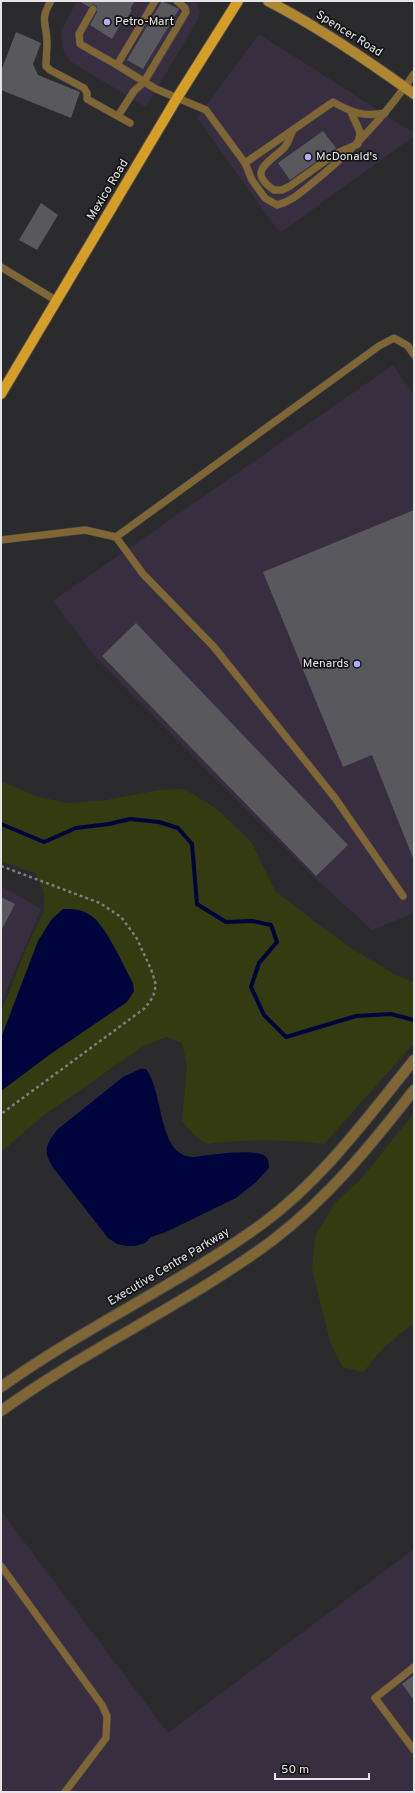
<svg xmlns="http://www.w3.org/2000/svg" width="415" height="1793" viewBox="0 0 415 1793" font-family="Overpass,sans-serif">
<rect width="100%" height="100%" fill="#2b2b2e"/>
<g fill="#372f3f">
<polygon points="77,1 196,1 197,3 200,13 197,21 146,107 71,62 63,49 61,31"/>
<polygon points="259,34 414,133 414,136 280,233 197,118"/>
<polygon points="393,365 414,395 414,913 372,930 313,876 96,658 53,601"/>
<polygon points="1,886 41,909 1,1004"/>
<polygon points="1,1511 168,1733 414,1549 414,1792 1,1792"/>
</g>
<g fill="#343b11">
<path d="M1,781l37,16 30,6 39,-3 52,-10 26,-1 33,21 34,33 23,48 47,36 29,21 45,27 18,7v61l-90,101c-39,-5 -78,-5 -117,0l-10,-6 -15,-17 5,-56 -5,-22 -16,-6 -24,10 -99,69 -42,36v-61l48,-36 78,-53 7,-11 -1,-8 -32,-57 -63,15 -37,97v-26l24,-61 19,-40v-20l-9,-18 -34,-12z"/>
<polygon points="414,1113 414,1323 385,1346 363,1372 343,1367 331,1345 312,1269 315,1237 334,1204 362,1178"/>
</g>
<g fill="#00043d">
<path d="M63,909c10,0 18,0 27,6 15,8 34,52 43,68l1,8 -7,11 -78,53 -48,36v-53l37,-97 13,-21z"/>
<path d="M140,1069h6c19,26 11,88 48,88 15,-2 60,-9 71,-1 4,3 4,7 4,12l-14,15 -19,15 -70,34 -15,5 -6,6 -10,3h-8l-10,-2 -9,-6 -53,-68c-13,-18 -10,-25 3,-41l65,-52z"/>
</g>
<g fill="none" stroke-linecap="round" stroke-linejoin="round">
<polyline stroke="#00043d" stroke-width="4" points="1,824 44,842 76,828 109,824 130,819 159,822 178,828 192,844 197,904 226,922 253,921 271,925 277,942 259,963 251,987 264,1015 286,1037 356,1016 391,1014 414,1020"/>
</g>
<g fill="#59595d">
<polygon points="79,1 135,1 130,9 132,10 126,19 124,18 112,39 90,25 97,12 97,6 93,4 89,7"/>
<polygon points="162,1 179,9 143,69 127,60"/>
<polygon points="16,32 41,43 33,64 38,75 80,92 71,118 1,90 1,71"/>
<polygon points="323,131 336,148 290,180 278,163"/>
<polygon points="41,203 58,215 37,250 19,240"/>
<polygon points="414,510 414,858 413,858 372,755 343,767 263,572"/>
<polygon points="136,623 348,845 316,876 102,656"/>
<polygon points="1,897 15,904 1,931"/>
<polygon points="414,1675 414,1700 402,1684"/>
</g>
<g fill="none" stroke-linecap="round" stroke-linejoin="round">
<defs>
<g id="service">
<path d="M51,1c-12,20 -4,22 -4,42 0,8 -1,15 -1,23l4,4 34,18 3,5v6l43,24"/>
<path d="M155,1l-38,64 39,24 50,21 39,53 7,17 13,18 12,7c16,-4 25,-14 38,-24 38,-31 71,-66 99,-107"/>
<polyline points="93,9 79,34 80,44 117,65"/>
<polyline points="118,116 134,91 144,82 186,12 185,8 177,1"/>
<path d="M293,130c-3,6 -5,15 -10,19 -15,14 -36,23 -9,41h8l8,-4 45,-32 23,-10 2,-12 -9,-20"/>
<path d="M245,163l88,-61c20,11 30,15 52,11"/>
<polyline points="1,267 57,301"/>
<polyline points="116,537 379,346 394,338 408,346 414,355"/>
<polyline points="1,540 85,530 116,537 143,574 214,647 335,798 403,896"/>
<polyline points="1,1566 102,1705 107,1716 106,1738 65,1792"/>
<polyline points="414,1667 375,1698 414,1750"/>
</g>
<g id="tertiary">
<path d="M1,1387c84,-60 178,-103 261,-163 60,-44 105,-106 152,-164"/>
<path d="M1,1411c87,-63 186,-107 272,-171 55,-42 99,-96 141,-150"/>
</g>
<path id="secondary" d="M268,1c51,26 99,59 146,93"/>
<polyline id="primary" points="1,394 177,98 238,1"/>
</defs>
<use href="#service" stroke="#49494c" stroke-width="8"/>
<use href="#tertiary" stroke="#49494c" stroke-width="12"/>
<use href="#secondary" stroke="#49494c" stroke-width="12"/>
<use href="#primary" stroke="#49494c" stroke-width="12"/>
<polyline stroke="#7e7e81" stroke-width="2.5" stroke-dasharray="3 3" stroke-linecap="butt" points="1,866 100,903 121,917 136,937 151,969 156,985 153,997 145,1008 1,1114"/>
<use href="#service" stroke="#806635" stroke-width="7"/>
<use href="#tertiary" stroke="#806635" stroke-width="10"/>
<use href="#secondary" stroke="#b08731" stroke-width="10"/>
<use href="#primary" stroke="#d59f27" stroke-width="10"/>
</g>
<g fill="#b0adfa" stroke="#141415" stroke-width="1.5">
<circle cx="107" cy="22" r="4"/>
<circle cx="308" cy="157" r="4"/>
<circle cx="357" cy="664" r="4"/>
</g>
<g text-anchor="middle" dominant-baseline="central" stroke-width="3.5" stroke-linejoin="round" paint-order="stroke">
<g font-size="12" fill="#e5e5e7" stroke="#141415" text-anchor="start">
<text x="115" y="22">Petro-Mart</text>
<text x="316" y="157">McDonald's</text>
<text x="349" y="664" text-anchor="end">Menards</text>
</g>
<g font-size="12" fill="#e5e5e7" stroke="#141415">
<text transform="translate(349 34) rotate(32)">Spencer Road</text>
<text transform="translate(108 190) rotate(-59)">Mexico Road</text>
<text transform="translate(169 1267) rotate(-31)">Executive Centre Parkway</text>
</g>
</g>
<rect width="415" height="1793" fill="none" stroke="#e5e5e7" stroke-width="4"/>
<path d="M275 1773v6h94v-6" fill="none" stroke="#e5e5e7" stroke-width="2"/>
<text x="281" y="1773" font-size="12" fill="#e5e5e7" stroke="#141415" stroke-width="3" paint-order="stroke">50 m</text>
</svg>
